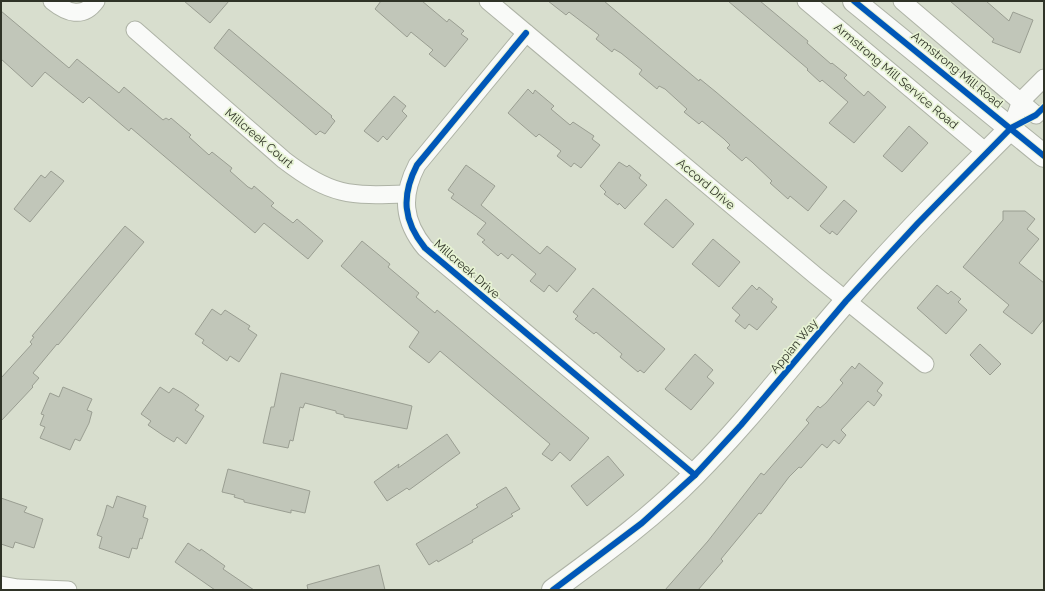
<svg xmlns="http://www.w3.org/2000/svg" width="1045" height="591" viewBox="0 0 1045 591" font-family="Raleway,sans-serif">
<rect width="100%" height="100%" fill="#d8dece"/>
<g fill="#c1c6b9" stroke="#9a9e92">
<polygon points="184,1 229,1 210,23"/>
<polygon points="381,1 422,1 447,22 449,19 464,31 461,34 468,39 445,67 429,54 433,50 411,32 407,37 375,9"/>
<polygon points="548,1 604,1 699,81 700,79 716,92 827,187 808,211 790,196 788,199 770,183 772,181 752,162 746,157 742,161 727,148 730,145 724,139 702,121 699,124 684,112 687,109 665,89 659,86 657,89 639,74 642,70 621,53 614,49 612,52 596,39 599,35 569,12 566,15"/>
<polygon points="728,1 760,1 808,41 807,43 831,64 832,63 847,75 844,78 864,96 868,91 886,107 854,143 829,123 848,102 822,80 820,82 807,70 808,69"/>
<polygon points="950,1 986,1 1009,21 1013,12 1033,20 1020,53 992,42 994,39"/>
<polygon points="1,11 69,68 77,59 119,93 124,87 163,120 166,118 169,120 171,118 191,135 189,137 209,155 212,152 232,168 230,171 248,187 252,189 254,186 274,203 271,206 293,223 297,219 323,241 308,259 264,223 255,233 131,128 129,131 89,97 83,103 45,72 32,87 1,59"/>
<polygon points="229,29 332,116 331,117 335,121 325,134 320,131 316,135 214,48"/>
<polygon points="528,89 533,94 535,90 554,106 551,109 570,125 573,122 594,136 592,139 600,145 581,168 574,163 571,167 557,156 561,151 539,134 536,137 508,113"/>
<polygon points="394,96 406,106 402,111 407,116 387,140 383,136 378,142 364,131"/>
<polygon points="909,126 928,143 902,172 883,156"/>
<polygon points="619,162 627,167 629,165 641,175 639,178 647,185 625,209 619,203 618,205 604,194 606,192 600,186"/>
<polygon points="466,165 495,186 481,205 540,254 547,246 576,269 557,292 549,285 544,292 530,281 536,274 512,254 508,259 501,253 498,256 482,242 485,240 477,234 486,223 451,198 454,194 448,190"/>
<polygon points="51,171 64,181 30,222 14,209 41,175 45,178"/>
<polygon points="666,199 694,224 673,248 644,224"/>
<polygon points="844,200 857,211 837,235 832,231 830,234 820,226"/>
<polygon points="1003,211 1025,211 1035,219 1027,229 1039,239 1019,263 1044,283 1044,319 1032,334 1003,312 1009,305 963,267 1003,220"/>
<polygon points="125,226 144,242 58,345 57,344 33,373 39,378 32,386 33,387 1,421 1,378 32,344 30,342 34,337 32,336"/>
<polygon points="713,239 740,262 719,287 692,264"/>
<polygon points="362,241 390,264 388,267 419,293 416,297 435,313 437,310 589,438 570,461 560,452 552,461 542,454 550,444 440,351 429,363 409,347 419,332 341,266"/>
<polygon points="752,285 757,290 759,287 773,299 771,302 777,307 757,330 749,324 745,329 735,321 740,315 732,308"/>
<polygon points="937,285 948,294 951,291 961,299 958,302 967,310 946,334 917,308"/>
<polygon points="593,288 665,349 644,373 640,370 638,372 620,357 622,354 596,332 594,334 575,319 578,316 573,312"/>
<polygon points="212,309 221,315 225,310 250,326 248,329 257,335 239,362 230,356 227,361 202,343 204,340 195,334"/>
<polygon points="980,344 1001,364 990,375 970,355"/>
<polygon points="695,354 713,370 707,377 714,383 691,410 665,389"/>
<polygon points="859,363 883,383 877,391 882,395 874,406 868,401 841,430 846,435 839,444 834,440 827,448 822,444 801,468 799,467 789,477 761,514 759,513 721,559 723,561 698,590 665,590 708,541 761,473 764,475 809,423 806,420 818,406 820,408 826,403 843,383 840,380 852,366 855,369"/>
<polygon points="281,373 412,406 407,429 344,417 344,415 336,413 336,411 305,403 303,408 300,407 293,441 290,440 288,448 263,443 271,407 274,407"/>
<polygon points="63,387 92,399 87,410 92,412 89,423 80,441 75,439 70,450 40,438 45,427 40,425 44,415 41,414 50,393 59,397"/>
<polygon points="160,387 169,393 173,388 182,393 199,405 195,410 204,416 186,444 177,437 174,442 164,436 148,425 151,421 141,414"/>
<polygon points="447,434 460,453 409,490 407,488 387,501 374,482 399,464 398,468"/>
<polygon points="608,456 624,475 587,506 571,486"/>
<polygon points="228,469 310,491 305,513 291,510 291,513 244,502 244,500 234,497 235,495 222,492"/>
<polygon points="506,487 520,509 511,514 513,516 472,540 473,542 438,562 437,560 429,565 416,544 478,507 476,505"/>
<polygon points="117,496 146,506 143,517 148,519 142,539 140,538 137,549 132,548 129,558 99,548 102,537 97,535 104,516 107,505 113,508"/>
<polygon points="1,498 27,507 24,512 43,519 34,548 15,542 13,548 1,544"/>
<polygon points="188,543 200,551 201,549 225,566 223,569 254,590 215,590 175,562"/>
<polygon points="379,565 385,590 308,590 307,585"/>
</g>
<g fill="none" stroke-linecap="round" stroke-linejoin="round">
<defs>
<g id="street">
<path d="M52,1c15,12 31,18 44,0"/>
<polyline points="488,1 816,276 925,364"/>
<polyline points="806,1 986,152"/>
<polyline points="902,1 1036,115"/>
<path d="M135,30l149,130c47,36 65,36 122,34"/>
<path d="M526,33l-109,132c-16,31 -14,56 8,83l270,227"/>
<polyline points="1011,128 1021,101 1044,78"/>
<polyline points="1,585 18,588 68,590"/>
</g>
<g id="secondary">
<polyline points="854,1 1044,156"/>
<path d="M553,590c49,-36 99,-72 142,-116 54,-54 100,-115 151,-173 52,-60 109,-117 165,-173"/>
</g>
</defs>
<use href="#street" stroke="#aeb3a6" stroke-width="19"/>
<use href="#secondary" stroke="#aeb3a6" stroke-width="24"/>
<use href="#street" stroke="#f9faf8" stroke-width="17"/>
<use href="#secondary" stroke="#f9faf8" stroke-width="22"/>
<defs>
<g id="cycleway">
<polyline points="854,1 1044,156"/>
<path d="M526,33l-109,132c-16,31 -14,56 8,83l270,227"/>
<polyline points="553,590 642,523 695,475 741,425 846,301 918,223 1011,128 1036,115 1044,107"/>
</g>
</defs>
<use href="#cycleway" stroke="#e7f3d4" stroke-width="8"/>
<use href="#cycleway" stroke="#0057b8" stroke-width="6"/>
</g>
<g text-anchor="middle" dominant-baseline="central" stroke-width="3.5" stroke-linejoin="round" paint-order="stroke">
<g font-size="12" fill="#2f3327" stroke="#e7f3d4">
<text transform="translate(957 70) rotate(39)">Armstrong Mill Road</text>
<text transform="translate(896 76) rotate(40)">Armstrong Mill Service Road</text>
<text transform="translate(259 138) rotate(40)">Millcreek Court</text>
<text transform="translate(706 184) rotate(40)">Accord Drive</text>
<text transform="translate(467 269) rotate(41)">Millcreek Drive</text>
<text transform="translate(794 346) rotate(-50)">Appian Way</text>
</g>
</g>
<rect width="1045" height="591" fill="none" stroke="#2f3327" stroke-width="4"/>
</svg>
